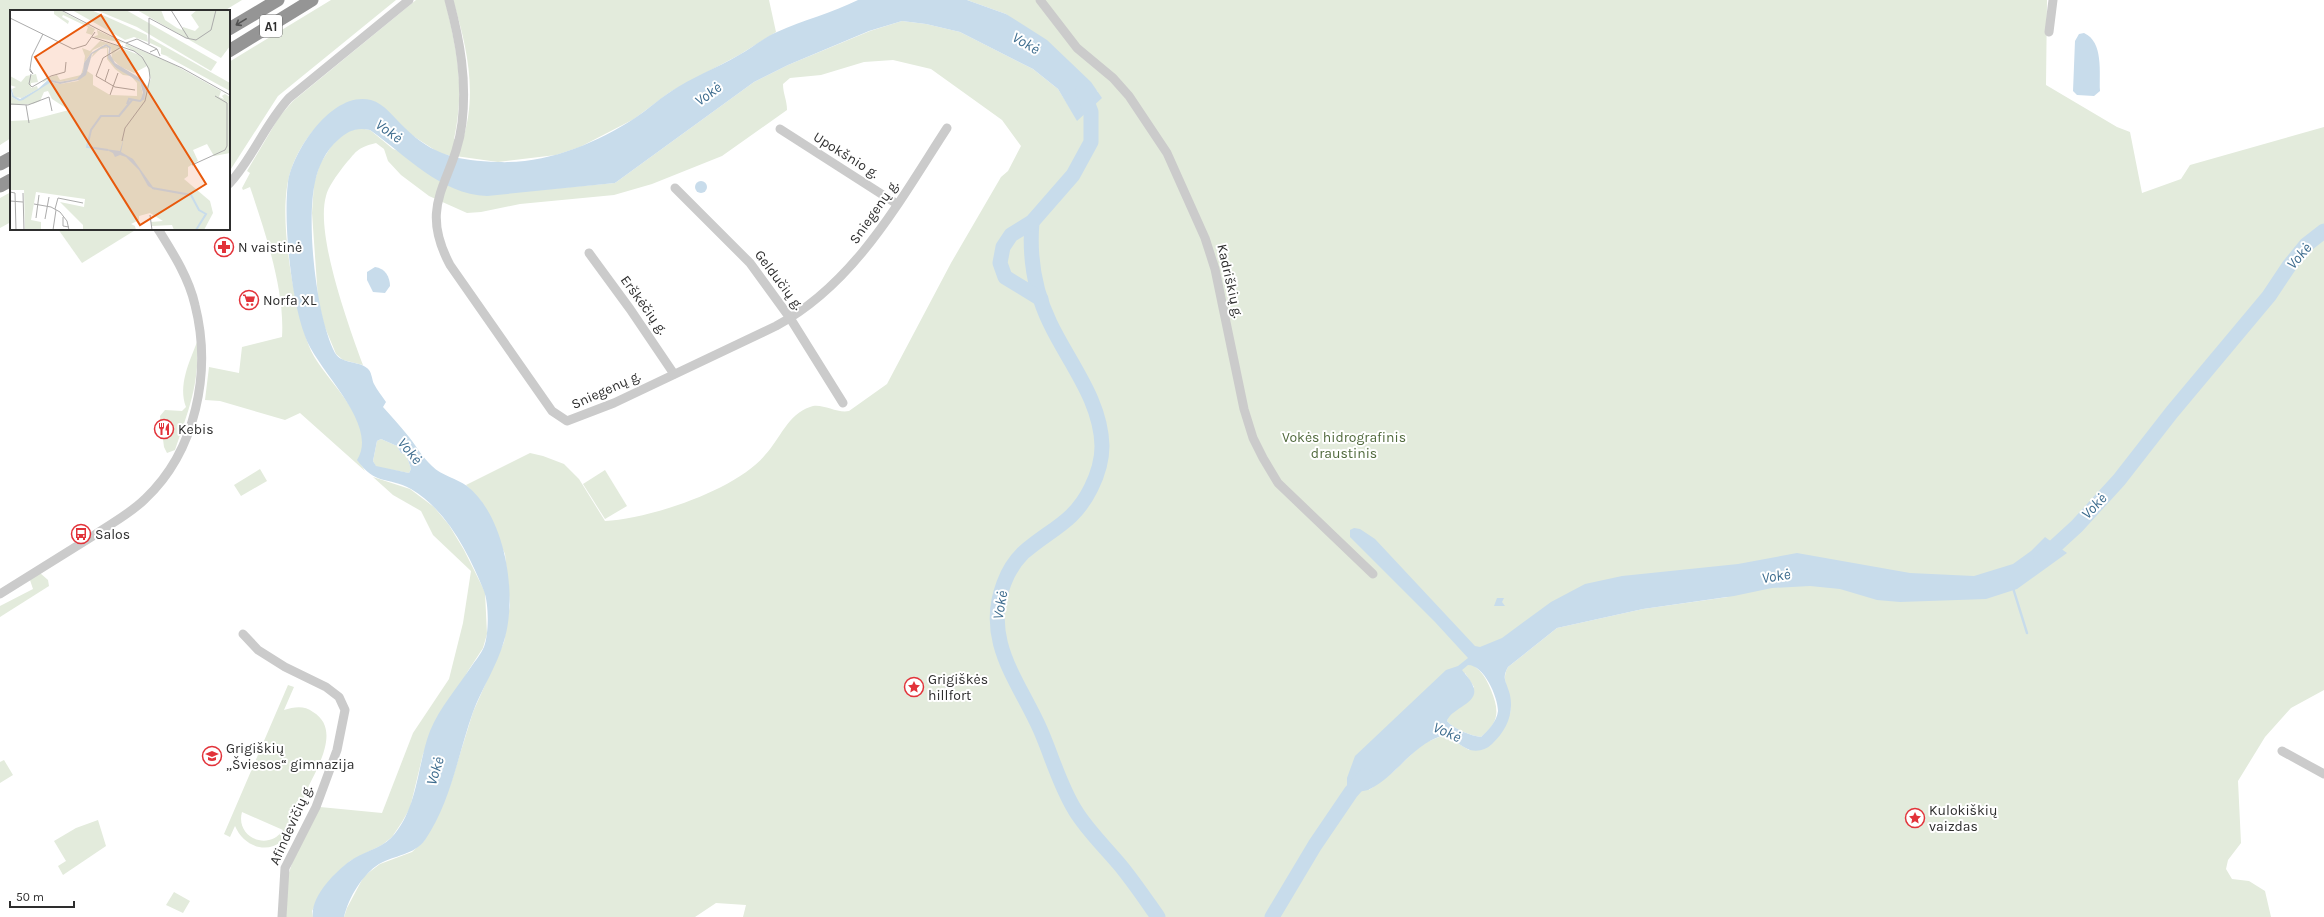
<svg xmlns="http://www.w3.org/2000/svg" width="2324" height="917" viewBox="0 0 2324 917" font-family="Karla,sans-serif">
<rect width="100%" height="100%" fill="#fff"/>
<g fill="#e3ebdc" fill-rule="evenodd">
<polygon points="0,0 242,0 224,11 11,11 11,138 0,145"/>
<polygon points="331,0 396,0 278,96 229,172 229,62"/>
<path d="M416,0h29c12,51 20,87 9,139l8,3c16,-48 5,-95 -9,-142h316l7,32 -37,23 -69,37 -36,27 -54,28 -24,8 -58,7 -57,-8 -84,-54c-32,12 -55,38 -66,70 -15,42 3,135 18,176 12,33 72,76 49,114l7,11 -65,-58 -15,7 -65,-19 -15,-1 4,-33 30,6 3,-26 40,-10c3,-47 -17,-105 -32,-150l-7,3 -1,-2 8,-15 -3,-2 32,-54 14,-16z"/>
<path d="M967,0h1080l-1,85 71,42 13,5 12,61 39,-14 9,-14 134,-38v563l-33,18 -26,29 -27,44 3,62 -13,17 -2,9 6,10 17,2 16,10 6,26h-1528l3,-12 -30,-2 -21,14h-351l3,-9 17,-32 16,-12 32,-12 12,-11 27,-58 22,-71 31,-70 6,-37 -5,-51 -24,-53 -15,-16 64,-32 13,3 21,8 15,15 26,42c44,-2 131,-31 160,-66 15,-16 23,-41 45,-48 11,-5 27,7 39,4l38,-27 64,-121 50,-86 7,-6 13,-25 -19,-26 -71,-51 -38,-9 -29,2 -43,13 -31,3 -7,6c0,10 4,16 4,26l-65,46 -70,28 -38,11 -94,9 -39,8 -14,1 -38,-17 -28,-21 -13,-14 -4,-12 -8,-6c-20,5 -20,9 -33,24 -6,8 -15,20 -17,29 -11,38 23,131 37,169l-20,-5 -7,-6 -12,-29 -6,-26 -6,-86 2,-30 6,-19 12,-19 14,-13 13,-4 11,2 23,19 122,43 100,-9 139,-101 34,-17 82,-34 32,-10 24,3 34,8 73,37 25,20 15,24 25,-21 -92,-78zM1584,594l144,3 -85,12 -86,19 -49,39c-9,15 5,27 2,47l-41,36 -25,-15 -22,9 -29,28 -24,18 96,-117 9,14 -26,30 -1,4c7,8 24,15 34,16 19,-15 18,-27 10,-47 -5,-12 -8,-17 -18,-25z"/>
<polygon points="11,192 11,222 0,228 0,198"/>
<polygon points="58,229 137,229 82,263"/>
<path d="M197,342c3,41 -9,70 -22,108l-8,3 -3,-6 -4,-31 5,-6 17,1 4,-4c-8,-22 3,-44 11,-65z"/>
<polygon points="381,439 397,446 401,453 406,454 411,469 409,473 376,467 373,461 377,441"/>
<polygon points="260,469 267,481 241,496 234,485"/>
<polygon points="605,470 627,506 605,519 583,484"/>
<polygon points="373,477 410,489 434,507 449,525 464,550 485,592 487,634 483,648 468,671 423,754 410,808 402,822 392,837 382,845 350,861 339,871 325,887 312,911 313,917 286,917 288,876 294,857 320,807 382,813 413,733 449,679 463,623 471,571 433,535 421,511 393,495"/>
<polygon points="40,573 48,580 49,586 0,617 0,606 33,589 30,580"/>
<path d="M288,685l6,2 -10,23c10,-3 20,-5 29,2 30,18 2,59 -8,82 -6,15 -11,36 -23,47 -17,14 -39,4 -47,-15l-5,11 -6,-3zM242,812l41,18c-15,22 -48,7 -41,-18z"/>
<polygon points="4,760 13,775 0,783 0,762"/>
<polygon points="98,820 106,846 63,875 58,866 66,861 54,841 76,828"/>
<polygon points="174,892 190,901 183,913 166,905"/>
</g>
<g fill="#c8dceb" fill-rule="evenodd">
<path d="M858,0h109l39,14 41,26 44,42 11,16 -25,23 -19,-32 -25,-20 -73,-37 -34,-8 -24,-3 -33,10 -81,34 -34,17 -139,101 -128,13c-47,-2 -80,-40 -117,-66 -14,-3 -22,1 -32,10 -12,10 -20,27 -23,42 -9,41 1,134 20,171 7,12 26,7 34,17 3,4 3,10 5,14 3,6 8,12 12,18l-3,5c9,10 18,20 26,30 8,10 13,20 23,29 10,10 24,12 35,20 39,31 51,110 37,155 -7,25 -22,47 -31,71 -15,42 -22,90 -48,128 -11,15 -30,15 -46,24 -17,11 -30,33 -35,53h-31c-3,-20 22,-45 37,-56 12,-9 30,-12 41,-23 27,-28 26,-73 39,-107 10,-24 27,-43 41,-64 4,-6 10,-13 13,-20 5,-13 5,-43 0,-56 -15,-37 -37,-81 -73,-102 -24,-13 -35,-3 -54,-29 23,-36 -40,-89 -52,-124 -14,-37 -22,-115 -17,-154 5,-32 45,-92 83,-82 13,3 24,19 34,28 27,27 54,33 93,34 48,2 97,-18 137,-44 12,-8 23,-18 35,-26 22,-15 47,-24 69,-37 13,-7 24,-17 38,-23 26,-12 55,-19 81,-32zM381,439l16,7 4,7 5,1 5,15 -2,4 -33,-7 -3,-5 4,-20z"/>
<path d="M2084,33c20,9 15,40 16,58l-6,5 -17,-1 -4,-4 2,-50 4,-7z"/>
<circle cx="701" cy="187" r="6"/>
<path d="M375,267c10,1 15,10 15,19l-5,7 -12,-1 -6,-12v-8z"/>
<path d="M1354,528l6,1 15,10 100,107 5,1 22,-9 49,-36 34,-18 37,-8 116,-12 59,-11 113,20 64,3 39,-12 18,-13 14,-14 22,16 -50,36 -31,10 -86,3 -23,-2 -37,-11 -30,-3 -38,2 -38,8 -91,13 -86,19 -49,39c-7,12 -1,15 2,28 4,19 -4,36 -18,49 -6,6 -14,8 -22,6 -9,-3 -17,-12 -26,-15 -33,10 -45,39 -74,54 -5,3 -13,2 -19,3l-4,-4v-10l8,-22 91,-86 12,-4 10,-8 -33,-36 -85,-85v-7zM1468,665c16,0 30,32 30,46 -1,10 -10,20 -17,26 -10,-1 -27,-8 -34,-16 4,-13 34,-18 26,-35 -2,-6 -7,-11 -11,-16z"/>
<polygon points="1497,598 1504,598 1502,602 1505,606 1494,606"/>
</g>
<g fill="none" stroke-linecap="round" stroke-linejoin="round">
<polyline stroke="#c8dceb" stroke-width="2.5" points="2013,588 2027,633"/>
<g stroke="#c8dceb" stroke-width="15">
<path d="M1032,222c-3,35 2,68 18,101 19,40 51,77 52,123 0,16 -4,28 -11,42 -17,35 -41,41 -68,65 -9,9 -15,19 -19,30 -22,57 14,97 36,146 12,27 19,55 35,81 12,20 30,37 45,55 14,17 26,35 38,52"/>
<polyline points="1041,299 1005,277 1000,263 1003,247 1011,235 1032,222 1073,175 1091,142 1091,112 1083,91"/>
<polyline points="2041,559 2077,526 2119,480 2172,412 2269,296 2289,266 2306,245 2324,231"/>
<polyline points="1272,917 1315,845 1351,792 1365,776"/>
</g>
<g stroke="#cbcbcb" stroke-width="9">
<path d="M449,0c11,41 18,80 13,123 -7,59 -46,78 -12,142l102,146 15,10 47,-18 162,-77c79,-42 124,-126 171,-198"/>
<polyline points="1040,0 1077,48 1113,78 1129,96 1167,153 1205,238 1215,269 1244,409 1253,438 1263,458 1278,483 1373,574"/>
<polyline points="2049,32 2053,0"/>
<polyline points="780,129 897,204"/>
<path d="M229,184c24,-26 36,-60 60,-86l120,-98"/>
<polyline points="675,188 750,263 790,318 843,403"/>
<polyline points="589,253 630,309 674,374"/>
<path d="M0,594c31,-19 62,-39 93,-58 17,-12 37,-22 52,-37 51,-48 67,-127 50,-194 -6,-27 -22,-52 -37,-76"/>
<polyline points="243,634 258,650 285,667 326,687 339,697 345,710 337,750 316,807 285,868 282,917"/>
<polyline points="2282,751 2324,774"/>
</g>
<g stroke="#959595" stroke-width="13">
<polyline points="229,29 278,0"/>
<polyline points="229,51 312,0"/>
<polyline points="0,164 11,158"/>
<polyline points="0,186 11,180"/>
</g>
</g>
<defs><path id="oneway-shaft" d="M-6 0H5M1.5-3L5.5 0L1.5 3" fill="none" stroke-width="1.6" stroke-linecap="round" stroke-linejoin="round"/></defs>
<use stroke="#525252" href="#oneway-shaft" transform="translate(241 22) rotate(149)"/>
<defs>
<symbol id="pharmacy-ring" viewBox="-11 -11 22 22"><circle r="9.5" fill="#fff" stroke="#e2333a" stroke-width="1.5"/><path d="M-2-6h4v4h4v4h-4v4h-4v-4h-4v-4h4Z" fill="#e2333a"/></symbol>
<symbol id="supermarket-ring" viewBox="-11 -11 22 22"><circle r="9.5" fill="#fff" stroke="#e2333a" stroke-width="1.5"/><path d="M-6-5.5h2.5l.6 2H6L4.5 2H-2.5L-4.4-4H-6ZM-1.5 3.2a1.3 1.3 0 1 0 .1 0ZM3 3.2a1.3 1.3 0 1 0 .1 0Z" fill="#e2333a"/></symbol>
<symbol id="restaurant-ring" viewBox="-11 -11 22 22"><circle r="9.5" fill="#fff" stroke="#e2333a" stroke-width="1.5"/><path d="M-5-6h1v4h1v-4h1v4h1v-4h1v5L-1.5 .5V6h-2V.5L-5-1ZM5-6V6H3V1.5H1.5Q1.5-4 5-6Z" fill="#e2333a"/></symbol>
<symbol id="bus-ring" viewBox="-11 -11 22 22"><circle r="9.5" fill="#fff" stroke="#e2333a" stroke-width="1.5"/><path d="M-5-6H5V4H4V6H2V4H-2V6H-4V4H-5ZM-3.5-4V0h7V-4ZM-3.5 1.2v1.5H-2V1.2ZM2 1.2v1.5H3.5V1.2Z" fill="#e2333a"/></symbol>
<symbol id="sight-ring" viewBox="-11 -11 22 22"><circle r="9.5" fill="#fff" stroke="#e2333a" stroke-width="1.5"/><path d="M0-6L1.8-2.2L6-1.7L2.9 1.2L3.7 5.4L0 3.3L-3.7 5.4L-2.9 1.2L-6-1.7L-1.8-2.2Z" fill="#e2333a"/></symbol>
<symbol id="school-ring" viewBox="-11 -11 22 22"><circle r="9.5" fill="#fff" stroke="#e2333a" stroke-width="1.5"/><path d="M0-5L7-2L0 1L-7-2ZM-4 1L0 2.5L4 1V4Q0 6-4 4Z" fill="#e2333a"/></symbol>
</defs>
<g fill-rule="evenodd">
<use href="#pharmacy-ring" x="213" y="236" width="22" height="22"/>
<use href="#supermarket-ring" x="238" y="289" width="22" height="22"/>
<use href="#restaurant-ring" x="153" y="418" width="22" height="22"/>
<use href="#bus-ring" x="70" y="523" width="22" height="22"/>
<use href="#sight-ring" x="903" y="676" width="22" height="22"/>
<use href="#school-ring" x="201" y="745" width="22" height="22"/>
<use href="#sight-ring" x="1904" y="807" width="22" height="22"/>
</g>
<g text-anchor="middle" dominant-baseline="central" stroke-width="4" stroke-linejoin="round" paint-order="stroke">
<rect fill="#fff" stroke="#6d6d6d" stroke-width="1" x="260" y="15" width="22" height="22" rx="3"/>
<g font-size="13" font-weight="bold" fill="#2e2e2e">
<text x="271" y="26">A1</text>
</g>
<g font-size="14" fill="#2e2e2e" stroke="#fff">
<text transform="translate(846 155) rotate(32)">Upokšnio g.</text>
<text transform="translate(874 212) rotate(-55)">Sniegenų g.</text>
<text transform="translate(779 280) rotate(53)">Geldučių g.</text>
<text transform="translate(1230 281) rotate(77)">Kadriškių g.</text>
<text transform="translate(644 305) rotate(54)">Erškėčių g.</text>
<text transform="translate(606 390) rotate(-24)">Sniegenų g.</text>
<text transform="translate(291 825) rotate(-66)">Afindevičių g.</text>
</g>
<g font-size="14" fill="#2e2e2e" stroke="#fff" text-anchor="start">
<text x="238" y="247">N vaistinė</text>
<text x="263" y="300">Norfa XL</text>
<text x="178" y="429">Kebis</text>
<text x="95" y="534">Salos</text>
<text x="928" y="679">Grigiškės<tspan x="928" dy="16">hillfort</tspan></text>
<text x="226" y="748">Grigiškių<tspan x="226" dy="16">„Šviesos“ gimnazija</tspan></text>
<text x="1929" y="810">Kulokiškių<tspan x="1929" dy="16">vaizdas</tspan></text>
</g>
<g font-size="14" fill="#50693c" stroke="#fff">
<text x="1344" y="437">Vokės hidrografinis<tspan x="1344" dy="16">draustinis</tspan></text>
</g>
<g font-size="15" font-style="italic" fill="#3d6c8e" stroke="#fff">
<text transform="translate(1026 43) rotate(30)">Vokė</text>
<text transform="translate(708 94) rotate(-36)">Vokė</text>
<text transform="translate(389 131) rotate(36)">Vokė</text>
<text transform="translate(2299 256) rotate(-49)">Vokė</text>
<text transform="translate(410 451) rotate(50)">Vokė</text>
<text transform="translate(2094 506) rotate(-46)">Vokė</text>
<text transform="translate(1776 576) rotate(-9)">Vokė</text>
<text transform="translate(1000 605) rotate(-80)">Vokė</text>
<text transform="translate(1447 732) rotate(24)">Vokė</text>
<text transform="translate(435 771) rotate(-73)">Vokė</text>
</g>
</g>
<g transform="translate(10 10)">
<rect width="220" height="220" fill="#fff"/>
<path d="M44,0h6l35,19 -3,6 -6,-2 2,-6 -25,-12 -1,2 7,4 -1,3 -14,-10zM62,0h19l14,6 42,19 1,7 -14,-5 -9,3zM86,0h30l91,52 -6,9 -74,-44zM127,0h24l4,10 12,8 5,2 1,-3 12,4 4,-4 -8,-12 6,-5h33v36l-9,12zM87,20l27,13 -31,-6 5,-2zM140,28l80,45v8l-64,-35 7,2 -12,-4v-6l-11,-5zM90,31l22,6 -10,8 10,-7 22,9 -19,-11 1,-2 47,20 48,27 -2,6 5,2 -2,-3 3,-2 5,3v56l-16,3 -7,-12 -14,6 5,11 -10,6v9l-4,3 26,22 3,12 -9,17h-30l-2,-5 -20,1 -1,-4 12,-1 -13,-8 -11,3v4l-8,4 4,2 1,4h-53v-5l-23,-23 24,5 1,-8 -49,-7 -5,28 10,2v8h-16l-1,-40h-14v-69l21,-1 38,-10 -17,-11 -4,-8 -4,1 -4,9 -7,3 -23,1v-18l2,10 7,4 30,-19 11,2 18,-3 9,-10 6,4v10l17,10 27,1v-13l-6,-7 -8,-1 -8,-6 -8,-10v-11l-7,1 -9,9 3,-6 8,-6h4l2,1v7l8,14 13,6 11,8 4,17v-17l3,4 4,-7 -4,-13 -13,7 -13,-6 -9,-8 -1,-12 -5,-3 -13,6 -9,13 1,-7 -3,-8 8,3zM74,54l-1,8 -3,5 -3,2 -19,3 -9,-3 -7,4 4,-5 11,-3 3,5 21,-5zM26,64l2,8 -7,1v5l6,-2 1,3 -16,9 -8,-1 -2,-8 4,-2 -6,-2v-9l11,6 5,-6z" fill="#e3ebdc"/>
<path d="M96,34l5,3 -1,7 5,9 28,17 3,9 -2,11 -3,-1 2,-6 -3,-11 -24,-14 -8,-10 1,-10 -3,-2 -14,8 -6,21 -7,5 -19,4 -9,-2 -28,18 -4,1 -7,-4 -2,-12 4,11 6,3 18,-10 11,-10 10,3 18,-3 6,-7 1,-9 7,-10zM114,127l-3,15 12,7 22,31 -7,-4 -9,-16 -13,-13 -6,-2 -5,2 -2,-4 -8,-4 15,2z" fill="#c8dceb"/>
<path fill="none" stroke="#c8dceb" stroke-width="2" d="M117,94l2,-5 11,2 4,-3M98,140l-21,-3 4,-17 10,-14h18l13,-16M142,178l39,7 8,15 7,4 -10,16"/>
<path fill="none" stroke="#ababab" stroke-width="1" d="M51,0l56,29 65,29 48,27M161,0l18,29M0,8l63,31 13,-4 9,-13M82,27l42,14 8,6 7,12 1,9 -5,23 -20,27 -3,13M116,33l11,-4 20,10M139,34v-26l37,20 10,2 15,-10 5,-20M113,36l-20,12 -7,18 19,11 20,3M140,42l7,-3 3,7M20,59l3,5 -3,-3v-2l1,-7 1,-6 11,-22M21,64l-2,10 3,3 19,-11 14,-4 1,-10M95,71l4,-12M100,85l8,-22M0,94l18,1 21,-8 3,14M16,95l3,18M182,155l33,-15 2,-4v-43l-12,-7M0,182l5,1 1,37M13,183l1,37M0,191l13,1M24,194l17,3 9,5 7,9 2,9M45,199l3,-11 25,5M140,205l2,15M53,207v9l6,1M26,208l3,-23M35,209l4,-22M43,220l3,-20"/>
<path fill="#e8590c" fill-opacity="0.15" stroke="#e8590c" stroke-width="2" d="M91,5l105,169 -66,41 -105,-168z"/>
<rect width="220" height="220" fill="none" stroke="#2e2e2e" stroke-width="2"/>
</g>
<path d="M10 901v6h64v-6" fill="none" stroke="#2e2e2e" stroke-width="2"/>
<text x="16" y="901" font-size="12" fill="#2e2e2e" stroke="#ffffff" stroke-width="3" paint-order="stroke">50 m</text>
</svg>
